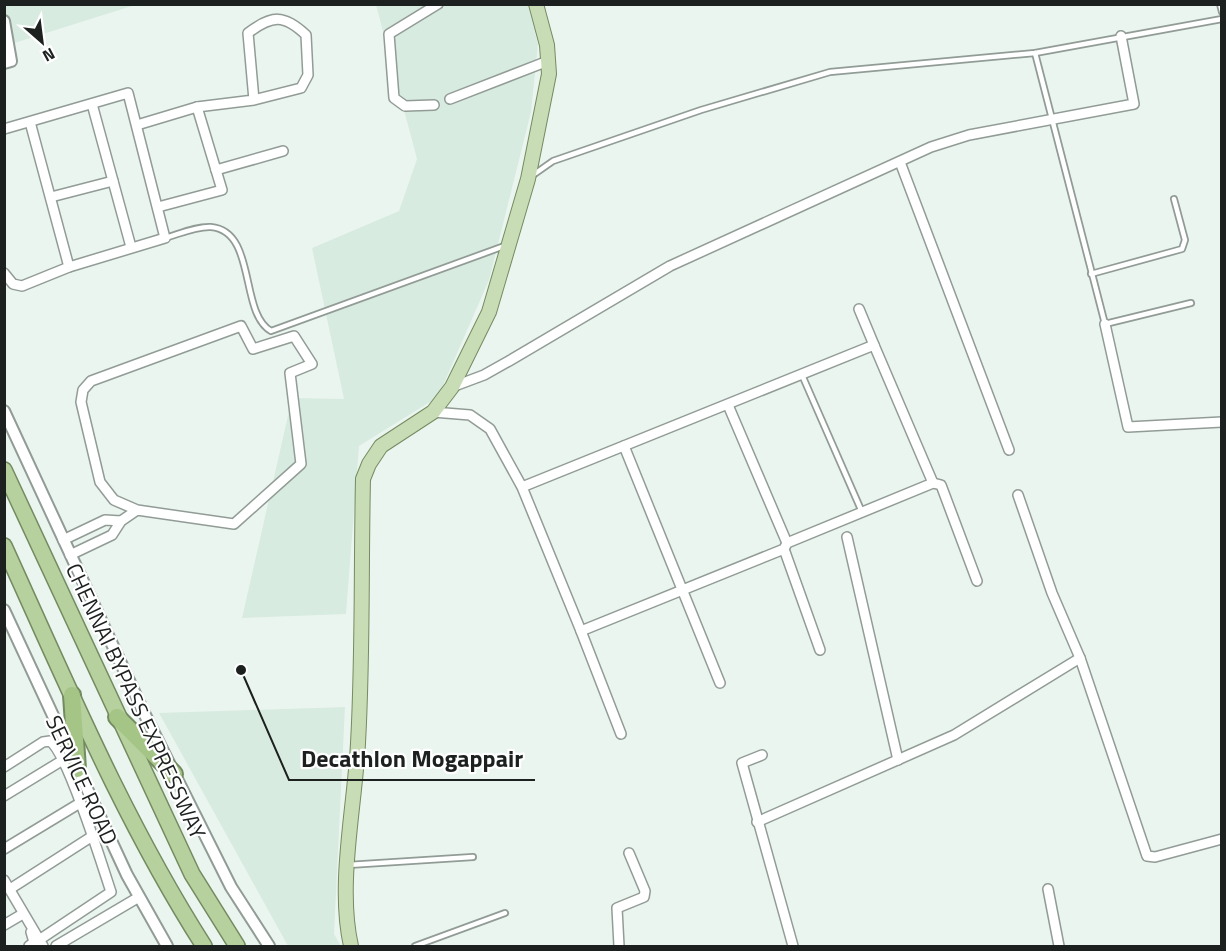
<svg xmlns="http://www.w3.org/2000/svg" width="1226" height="951" viewBox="0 0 1226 951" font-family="'Titillium Web',sans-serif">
<rect width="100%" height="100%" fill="#ebf5ef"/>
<g fill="#d8ebe1">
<polygon points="5,4 135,5 5,46"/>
<polygon points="376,5 528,5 538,44 531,112 489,280 438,397 359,446 346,614 242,618 292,398 344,399 312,248 399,211 417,159"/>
<polygon points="345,707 334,934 341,946 288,946 159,713"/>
</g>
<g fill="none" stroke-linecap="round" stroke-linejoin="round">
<defs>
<g id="service">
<polyline points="1220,4 1222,12"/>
<polyline points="1035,53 1105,324 1191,303"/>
<polyline points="533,175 553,161 701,110 830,72 1035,53 1222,19"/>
<path d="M165,238c14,-4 32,-12 46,-11 46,4 28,86 60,104l236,-86"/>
<polyline points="1091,274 1182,249 1185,240 1174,199"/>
<polyline points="802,375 862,512"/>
<polyline points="348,865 473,857"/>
<polyline points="415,946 505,913"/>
</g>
<g id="minor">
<polyline points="450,99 548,61"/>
<polyline points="92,104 131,247"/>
<polyline points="434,105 405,106 394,98 389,34 438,4"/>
<polyline points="30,122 69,267"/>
<polyline points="137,125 197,107"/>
<polyline points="4,129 128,93 165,238 69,267 22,286 13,284 4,273"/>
<polyline points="900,162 1009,450"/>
<polyline points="216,170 283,151"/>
<polyline points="51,197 113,181"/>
<path d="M158,207l64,-17 -25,-83 57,-7 47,-12 7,-13 -2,-40c-22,-21 -34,-20 -58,-2l6,67"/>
<polyline points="859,309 874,345"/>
<polyline points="1105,324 1128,427 1222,422"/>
<polyline points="452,387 484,375 509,361 670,266 931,147 969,135 1134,104 1121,36"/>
<polyline points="728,405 787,543"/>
<polyline points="433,412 470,415 490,429 522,487 874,345 933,483 787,543 784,549 581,631 522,487"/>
<polyline points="624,446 720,683"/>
<polyline points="933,483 941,485 977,581"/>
<polyline points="1018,495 1052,593 1080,658 1147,856 1155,857 1222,839"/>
<polyline points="847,537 898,760"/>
<polyline points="63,540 105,520 121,521"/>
<polyline points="784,549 820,650"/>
<polyline points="70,555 112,535 121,521 137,510 234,524 301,464 290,373 312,364 294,336 253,349 241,326 91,381 83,390 81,402 100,482 114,500 137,510"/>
<polyline points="581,631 621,734"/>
<polyline points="762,755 742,763 793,946"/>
<path d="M4,767l39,-25 7,-1c18,13 52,124 61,151l-72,48"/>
<polyline points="4,796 63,760"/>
<polyline points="757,822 954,735 1080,658"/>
<polyline points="4,849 80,803"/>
<polyline points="4,880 43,946"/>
<polyline points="10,889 91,837"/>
<polyline points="1048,889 1059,946"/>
<polyline points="4,925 21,915"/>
<polyline points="29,946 34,942 31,932"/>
<polyline points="56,946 139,897"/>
<polyline points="619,946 617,908 644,897 645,891 629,853"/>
</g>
<g id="tertiary">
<polyline points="4,21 11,61 4,63"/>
<polyline points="4,411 144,713 231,887 269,946"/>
<polyline points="4,610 127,875 167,946"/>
</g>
<path id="primary" d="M351,946c-14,-61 4,-140 7,-203 5,-88 3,-176 5,-264l6,-15 12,-18 52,-34 19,-25 37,-75 39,-133 21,-105 -2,-29 -11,-41"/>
<g id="trunk">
<polyline points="4,470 192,874 237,946"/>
<path d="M4,546c62,136 120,275 200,400"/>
</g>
<g id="motorway">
<polyline points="72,695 77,769"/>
<polyline points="117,717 174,774"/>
</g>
</defs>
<use href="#service" stroke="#929c96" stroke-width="8"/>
<use href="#minor" stroke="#929c96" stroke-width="12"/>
<use href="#tertiary" stroke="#929c96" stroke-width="14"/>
<use href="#primary" stroke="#748b61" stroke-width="16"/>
<use href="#trunk" stroke="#748b61" stroke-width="18"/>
<use href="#motorway" stroke="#748b61" stroke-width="20"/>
<use href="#service" stroke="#fff" stroke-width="4.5"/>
<use href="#minor" stroke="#fff" stroke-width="9"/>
<use href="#tertiary" stroke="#fff" stroke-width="10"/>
<use href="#primary" stroke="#c8dcb6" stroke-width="14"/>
<use href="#trunk" stroke="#b6d09e" stroke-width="15"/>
<use href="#motorway" stroke="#a4c585" stroke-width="16"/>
</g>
<g text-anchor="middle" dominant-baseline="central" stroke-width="4.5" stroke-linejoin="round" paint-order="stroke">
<g font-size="22" fill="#1c201e" stroke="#fff">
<text transform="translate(136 701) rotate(65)">CHENNAI BYPASS EXPRESSWAY</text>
<text transform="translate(82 780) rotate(65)">SERVICE ROAD</text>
</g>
</g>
<path fill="none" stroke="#1c201e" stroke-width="2" d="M241 670L289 780H535"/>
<circle fill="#1c201e" stroke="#fff" stroke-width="2" cx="241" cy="670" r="6"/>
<g font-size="24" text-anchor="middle" font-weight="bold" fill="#1c201e" stroke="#fff" stroke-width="4.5" stroke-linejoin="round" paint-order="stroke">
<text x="412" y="767">Decathlon Mogappair</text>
</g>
<rect width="1226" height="951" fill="none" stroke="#1c201e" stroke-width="12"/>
<g transform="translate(42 42) rotate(152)" stroke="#ffffff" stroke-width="4.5" paint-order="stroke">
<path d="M0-4.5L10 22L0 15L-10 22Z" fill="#1c201e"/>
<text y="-9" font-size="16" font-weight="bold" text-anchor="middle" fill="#1c201e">N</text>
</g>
</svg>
